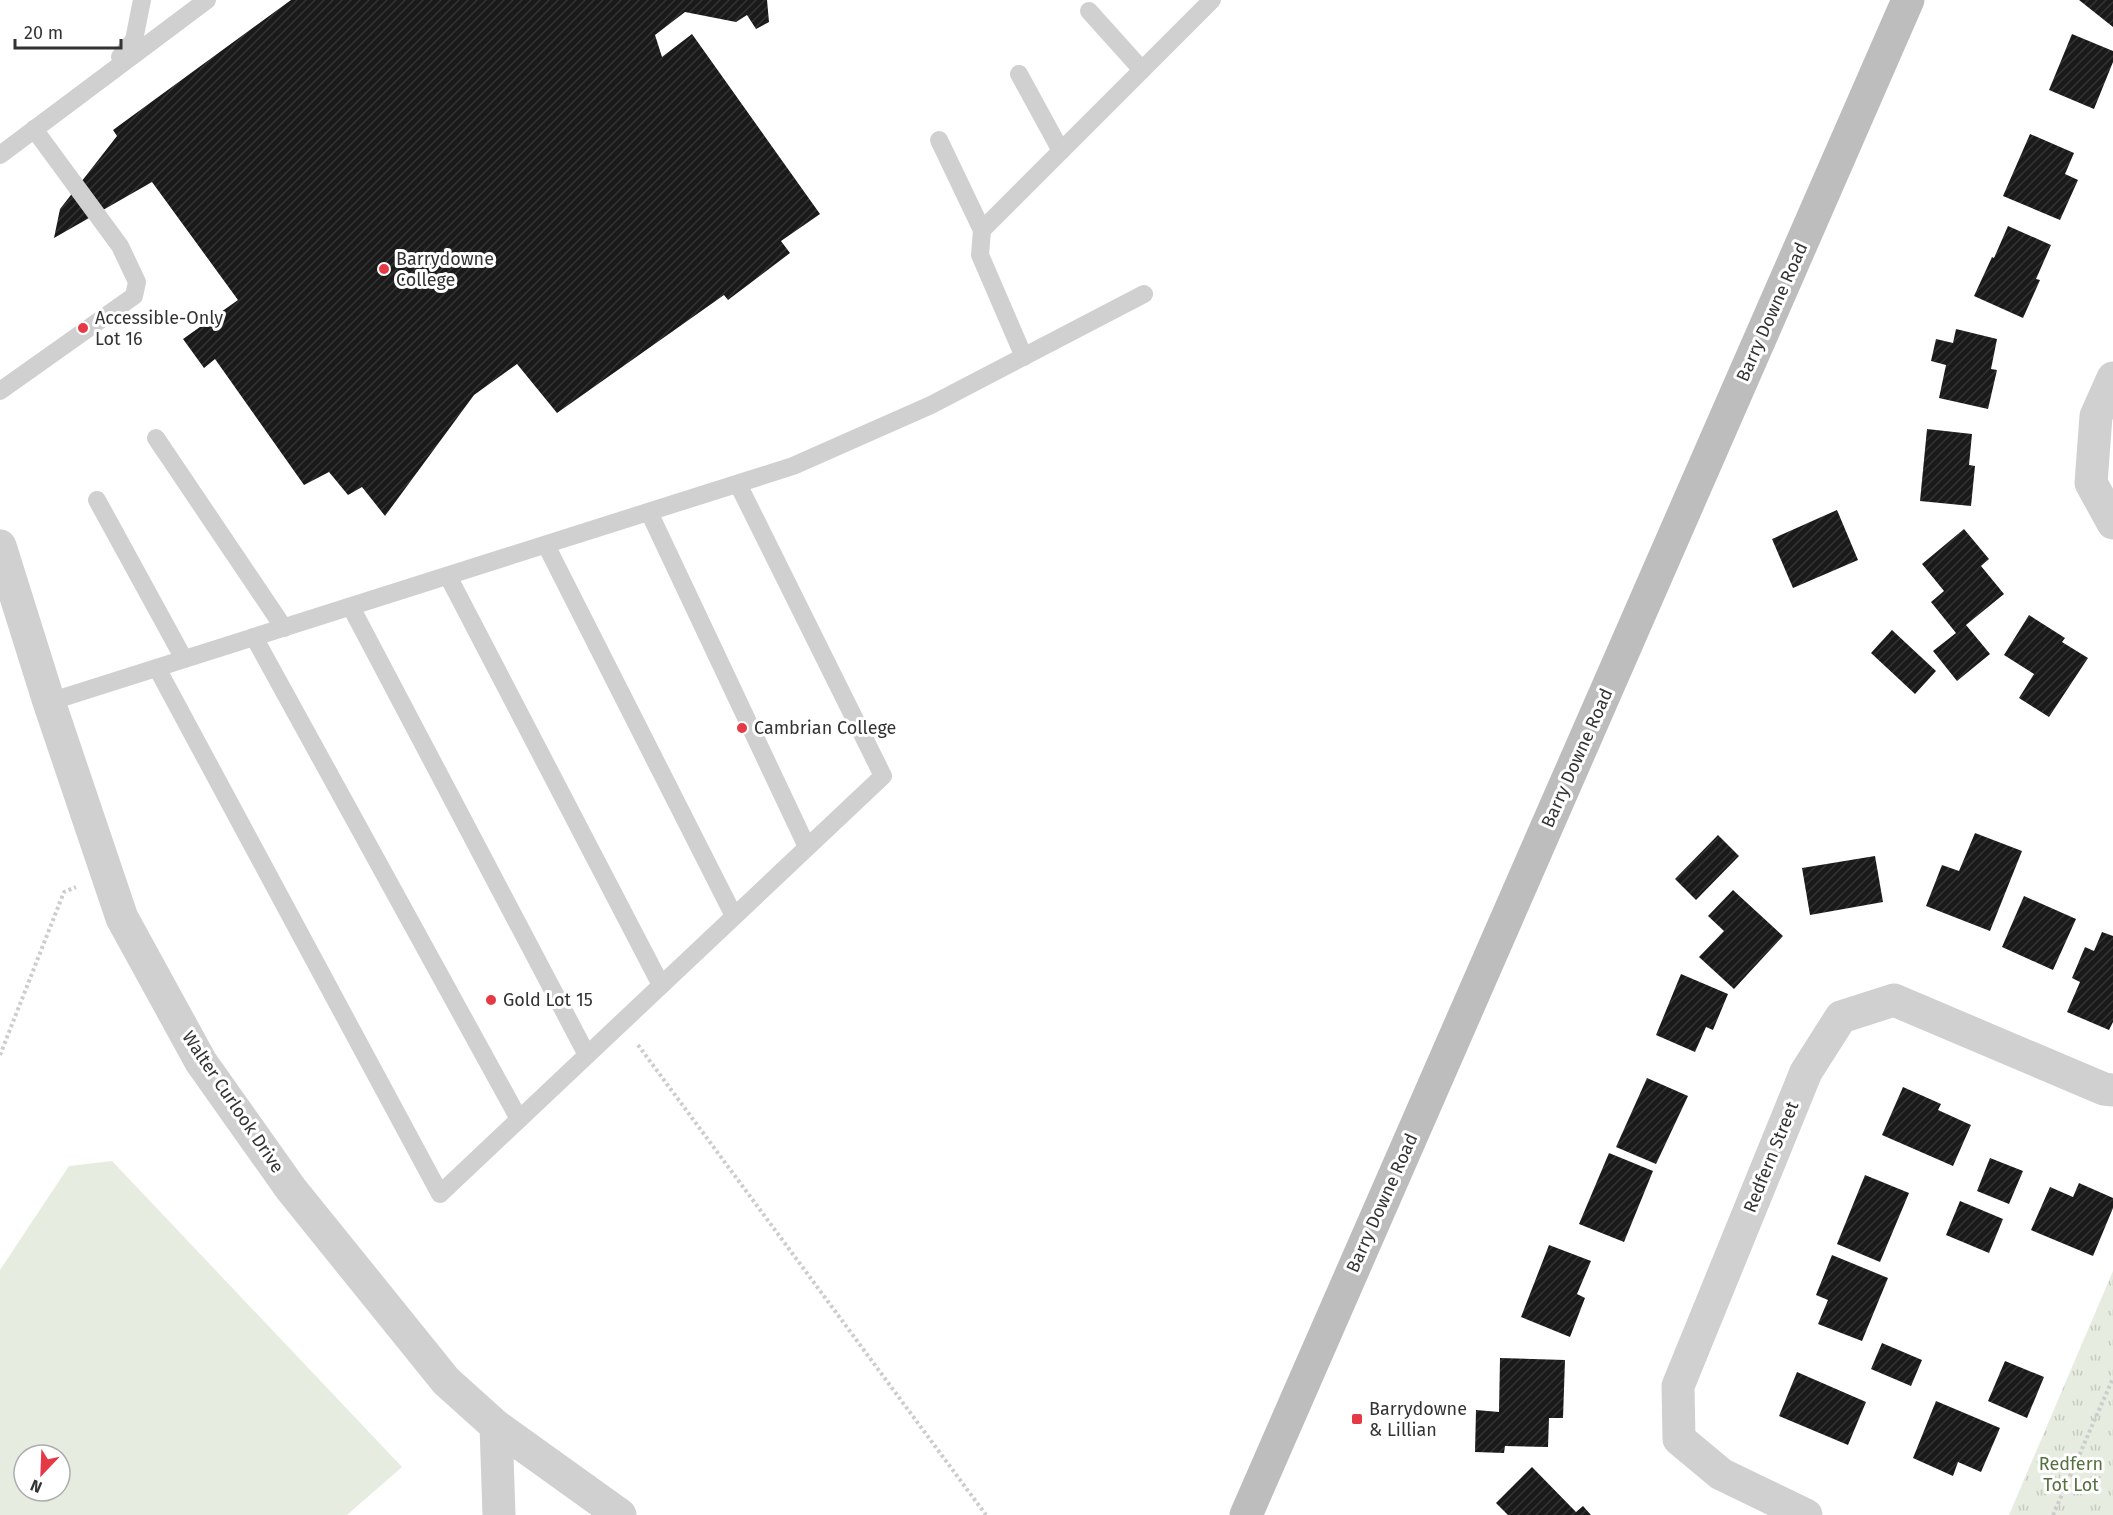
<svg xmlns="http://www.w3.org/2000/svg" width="2113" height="1515" viewBox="0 0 2113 1515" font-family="'Fira Sans',sans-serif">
<defs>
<pattern id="park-tufts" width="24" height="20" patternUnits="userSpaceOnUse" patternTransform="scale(1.5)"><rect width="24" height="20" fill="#e6ecdf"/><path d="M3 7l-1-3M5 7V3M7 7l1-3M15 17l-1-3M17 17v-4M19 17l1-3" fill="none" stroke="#c6cbc0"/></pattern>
<pattern id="building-hatch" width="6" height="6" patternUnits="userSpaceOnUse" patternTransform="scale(1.5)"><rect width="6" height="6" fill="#1a1a1a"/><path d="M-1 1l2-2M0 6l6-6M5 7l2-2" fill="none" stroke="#333"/></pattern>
</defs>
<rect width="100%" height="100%" fill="#fff"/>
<polygon fill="url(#park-tufts)" points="2113,1271 2113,1515 2009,1515"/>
<path fill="#e6ecdf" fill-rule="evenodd" d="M112,1161l290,306 -55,48h-347v-245l69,-104zM24,1455h36v36h-36z"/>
<g fill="url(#building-hatch)">
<polygon points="291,0 767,0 769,22 756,29 747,15 736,22 685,12 655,35 662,57 692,34 820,214 781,241 790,253 728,300 724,295 557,413 517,364 474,395 385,516 362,487 348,495 329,472 304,485 215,359 204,368 183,339 238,300 152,182 54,238 60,209 117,136 113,130"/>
<polygon points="2079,0 2113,0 2113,27"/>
<polygon points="2072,34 2113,51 2113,62 2094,109 2049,90"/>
<polygon points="2030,134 2074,153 2065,174 2078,180 2060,220 2003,196"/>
<polygon points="2008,226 2051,245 2036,279 2040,280 2023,318 1974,296 1992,257 1994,258"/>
<polygon points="1956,329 1997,339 1991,369 1997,370 1988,409 1939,398 1946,365 1931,361 1936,339 1953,343"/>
<polygon points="1927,429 1972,434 1969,465 1975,466 1971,506 1920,501"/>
<polygon points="1837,510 1858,560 1793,588 1772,539"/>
<polygon points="1964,529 1989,559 1981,566 2004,594 1966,625 1990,654 1957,681 1933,651 1956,633 1931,602 1944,591 1922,564"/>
<polygon points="2029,615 2065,638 2062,642 2088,658 2049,717 2019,698 2034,674 2004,655"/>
<polygon points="1892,630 1936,671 1915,694 1871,653"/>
<polygon points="1975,833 2022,851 1990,931 1926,906 1942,865 1959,871"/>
<polygon points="1718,835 1739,856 1696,900 1675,879"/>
<polygon points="1875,856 1883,902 1810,915 1802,868"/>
<polygon points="1733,890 1783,936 1734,989 1699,957 1724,931 1708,916"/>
<polygon points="2024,896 2076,919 2053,970 2002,947"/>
<polygon points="2102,932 2113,936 2113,1022 2109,1030 2067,1012 2080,982 2072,978 2085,947 2094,951"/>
<polygon points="1681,974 1728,994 1713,1030 1706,1027 1695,1052 1656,1035"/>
<polygon points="1647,1078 1688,1096 1656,1164 1616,1147"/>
<polygon points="1903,1087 1941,1104 1938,1110 1971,1125 1953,1166 1882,1135"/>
<polygon points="1609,1153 1653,1171 1624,1242 1579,1224"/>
<polygon points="1990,1158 2023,1171 2009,1204 1977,1191"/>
<polygon points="1865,1175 1909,1193 1880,1262 1837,1244"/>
<polygon points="2079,1183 2113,1198 2113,1208 2093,1256 2031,1230 2050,1187 2073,1197"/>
<polygon points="1960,1201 2003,1219 1989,1253 1946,1235"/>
<polygon points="1549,1245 1591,1261 1577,1294 1585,1298 1570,1337 1521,1317"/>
<polygon points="1832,1255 1888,1278 1862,1341 1818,1324 1828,1300 1816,1295"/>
<polygon points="1882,1343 1922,1360 1911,1386 1871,1369"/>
<polygon points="1500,1358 1565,1360 1563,1418 1549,1418 1548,1447 1505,1446 1504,1453 1475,1452 1476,1410 1499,1412"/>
<polygon points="2005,1361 2044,1377 2027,1418 1988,1401"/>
<polygon points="1797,1372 1866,1402 1848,1445 1779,1416"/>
<polygon points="1936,1401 2000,1428 1981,1472 1958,1462 1953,1476 1913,1458"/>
<polygon points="1532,1467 1576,1512 1583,1506 1591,1515 1508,1515 1496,1503"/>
</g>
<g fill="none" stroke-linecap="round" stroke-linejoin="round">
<g stroke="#cdcdcd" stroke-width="4" stroke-dasharray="3 3" stroke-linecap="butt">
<polyline points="638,1045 986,1515"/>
<polyline points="0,1055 64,892 76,887"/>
<polyline points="2053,1515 2113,1378"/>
</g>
<g stroke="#d0d0d0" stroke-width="18">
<polyline points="1089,11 1142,70"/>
<polyline points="120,57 134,40 142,0"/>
<polyline points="1019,74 1061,151"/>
<polyline points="939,140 982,230"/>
<polyline points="0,155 207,0"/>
<polyline points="1024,357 980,255 982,230 1212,0"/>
<polyline points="0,391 134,296 137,282 120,246 34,129"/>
<polyline points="156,438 284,628"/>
<polyline points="97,500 184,659"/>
<polyline points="649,512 807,847"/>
<polyline points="546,545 734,916"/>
<polyline points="448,576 661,985"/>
<polyline points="351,607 587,1055"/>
<polyline points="254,637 519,1119"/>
<polyline points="157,668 440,1194 883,776 738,484"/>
<polyline points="49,702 793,466 931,405 1144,294"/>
</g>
<g stroke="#d0d0d0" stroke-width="33">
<polyline points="2113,378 2096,416 2091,483 2113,523"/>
<polyline points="0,546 49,702 122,918 201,1062 291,1189 446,1381 496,1426 620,1515"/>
<polyline points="496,1426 499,1515"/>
<polyline points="1806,1515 1721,1474 1679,1439 1678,1386 1806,1072 1841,1017 1894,1000 2104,1089 2113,1090"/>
</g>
<polyline stroke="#bdbdbd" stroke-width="33" points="1246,1515 1908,0"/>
</g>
<g fill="#e63946" stroke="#fff" stroke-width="2">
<circle cx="384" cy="269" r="6"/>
<circle cx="83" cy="328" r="6"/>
<circle cx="742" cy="728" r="6"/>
<circle cx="491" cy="1000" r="6"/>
<rect x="1351" y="1413" width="12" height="12" rx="3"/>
</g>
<g text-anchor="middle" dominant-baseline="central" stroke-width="6" stroke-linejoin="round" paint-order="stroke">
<g font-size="18" fill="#333" stroke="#fff" text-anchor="start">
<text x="396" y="259">Barrydowne<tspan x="396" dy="21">College</tspan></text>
<text x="95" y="318">Accessible-Only<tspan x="95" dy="21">Lot 16</tspan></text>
<text x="754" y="728">Cambrian College</text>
<text x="503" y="1000">Gold Lot 15</text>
<text x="1369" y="1409">Barrydowne<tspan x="1369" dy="21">&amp; Lillian</tspan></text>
</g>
<g font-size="18" fill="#333" stroke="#fff">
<text transform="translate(1772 312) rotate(-66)">Barry Downe Road</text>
<text transform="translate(1577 758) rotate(-66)">Barry Downe Road</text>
<text transform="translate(233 1102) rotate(56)">Walter Curlook Drive</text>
<text transform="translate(1771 1157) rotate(-68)">Redfern Street</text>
<text transform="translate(1382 1203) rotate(-66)">Barry Downe Road</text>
</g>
<g font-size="18" fill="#56703f" stroke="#fff">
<text x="2071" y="1464">Redfern<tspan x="2071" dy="21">Tot Lot</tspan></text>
</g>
</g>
<g transform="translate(42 1473) rotate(203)"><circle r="28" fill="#ffffff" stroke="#adadad" stroke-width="1.5"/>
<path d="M0-4.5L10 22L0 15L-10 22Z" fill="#e63946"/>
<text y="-9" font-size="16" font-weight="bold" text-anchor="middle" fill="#333333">N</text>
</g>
<path d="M15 39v9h106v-9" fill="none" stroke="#333333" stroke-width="3"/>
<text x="24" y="39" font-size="18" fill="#333333" stroke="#ffffff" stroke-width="4.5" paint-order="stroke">20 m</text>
</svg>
